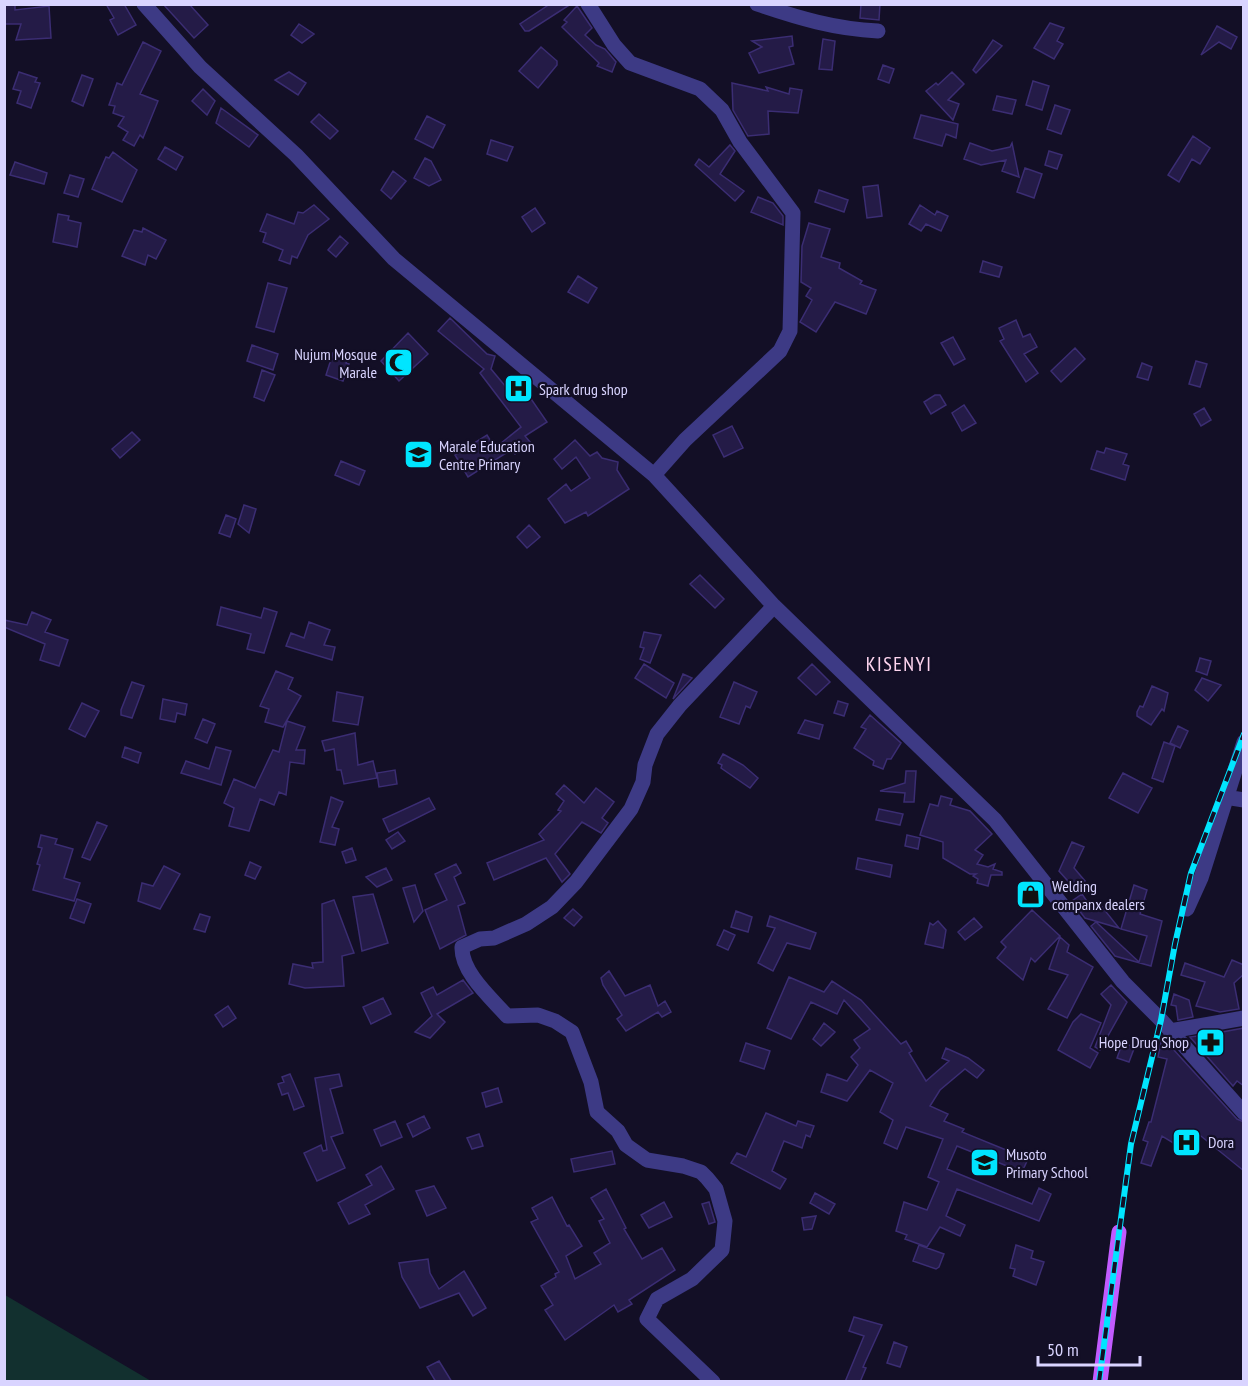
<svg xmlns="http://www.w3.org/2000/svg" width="1248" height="1386" viewBox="0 0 1248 1386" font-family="'PT Sans Narrow',sans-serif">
  <rect width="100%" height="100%" fill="#130f26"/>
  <path fill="#12302f" d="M5,1295L151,1381H5Z"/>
  <path fill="#241b47" stroke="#3b2d73" stroke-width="1.5" d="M4,4H15V10L49,6L51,38L16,40L21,24H4Z
    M106,4H124L136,25L118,35L110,20L114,18Z
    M163,4H189L208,25L194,38Z
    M550,4H571L529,31H525L520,24Z
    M861,4H880L879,20L860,18Z
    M577,6L592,28L585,35L596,45L605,49L616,62L612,72L597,66L599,63L562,27L567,22L564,20Z
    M1050,23L1064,28L1057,41L1063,44L1054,59L1034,48Z
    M299,24L314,34L302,43L291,35Z
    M1217,26L1237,37L1231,49L1219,42L1201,55Z
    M792,36L793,46L789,47L794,64L759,73L749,53L762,47L752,41Z
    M823,39L835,41L832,70L819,69Z
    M993,40L1002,46L976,73L973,70Z
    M143,42L161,51L140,94L158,101L143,138L140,135L134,146L123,140L128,132L118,126L124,117L113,113L115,106L109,105L117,83L122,85Z
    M541,47L557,61V65L538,88L519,71Z
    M883,65L894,69L889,83L878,79Z
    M19,72L37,78L35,82L40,83L31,108L17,103L21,91L13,89Z
    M289,72L306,83L298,95L275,80Z
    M952,72L964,84L948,100L959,104L953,120L926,91L936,83L938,85Z
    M82,75L93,79L83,106L72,101Z
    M1033,81L1049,86L1042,110L1026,105Z
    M732,83L768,91L766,87L789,94L790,88L802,90L798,113L768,111L769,134L748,136L733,110Z
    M203,89L215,101L207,115L192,101Z
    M997,96L1016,100L1012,114L993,110Z
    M1055,105L1070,110L1061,134L1047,129Z
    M221,108L258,135L249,147L216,123Z
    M319,114L338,131L330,139L311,122Z
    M921,115L958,124L956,138L946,134L942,146L914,138Z
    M427,116L445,125L433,148L415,139Z
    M1193,136L1210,148L1200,164L1192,159L1179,182L1168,175Z
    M491,140L513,147L507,161L487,154Z
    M970,143L992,151L1010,147L1012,143L1019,177L1002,171L1006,160L981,165L964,159Z
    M730,145L735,151L720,174L744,191L735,201L695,165L699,159L709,167Z
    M165,147L183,157L176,170L158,159Z
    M1049,151L1062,155L1057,169L1045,165Z
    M113,152L137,170L122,202L92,189L106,157L109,158Z
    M425,158L431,161L441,180L429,186L414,178Z
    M15,162L47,173L44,184L10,175Z
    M1025,168L1042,174L1034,198L1017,192Z
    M393,171L406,181L391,199L381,190Z
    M70,175L84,179L78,197L64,193Z
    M878,185L882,216L867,218L863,187Z
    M819,190L848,200L844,212L815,202Z
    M758,197L773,203L783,216V225L751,212Z
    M314,205L329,219L308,235L297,258L292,256L290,264L279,260L283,250L263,242L266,233L260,231L267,214L294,224L298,212L303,213Z
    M920,205L935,215L937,211L948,216L941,231L926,224L921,231L909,224Z
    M535,208L545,223L532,232L522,217Z
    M58,214L69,216L68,220L81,223L77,247L53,242Z
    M809,223L830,229L821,257L840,263L839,268L862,281L860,284L876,290L866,314L835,302L816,332L800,322L812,300L806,296L811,288L801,282L802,246Z
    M143,228L166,240L156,259L148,255L145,265L122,256L134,230L142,232Z
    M340,236L348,243L336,257L328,250Z
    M983,261L1002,267L999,277L980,272Z
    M578,276L597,288L588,303L568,292Z
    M268,283L287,288L274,332L256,327Z
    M450,318L487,354L495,356L491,369L506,387L518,380L547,422L525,436L530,442L515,454L511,450L468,477L455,455L487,435L495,448L521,427L480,373L484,369L438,331Z
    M1016,320L1023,337L1030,334L1037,347L1024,354L1038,373L1026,382L1000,341L1004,339L999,328Z
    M408,333L428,354L399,381L381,361Z
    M953,337L965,359L954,365L941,343Z
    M252,345L278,354L273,370L247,361Z
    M1075,348L1085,359L1061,382L1051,371Z
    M333,353L348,358L346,363L349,364L343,381L326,375Z
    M1196,361L1207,364L1200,387L1189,384Z
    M1142,363L1152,367L1148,380L1137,377Z
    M262,370L275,375L264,401L254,397Z
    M935,395H940L946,405L931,414L924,402Z
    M964,405L976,423L962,431L952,413Z
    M1204,408L1211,420L1201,426L1194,414Z
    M732,426L743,448L724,457L713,435Z
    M132,432L140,440L120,458L112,449Z
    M575,440L590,456L597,452L602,458L618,462L617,470L629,489L588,516L586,512L565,523L548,499L566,484L571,491L590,478L576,457L562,469L554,459Z
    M1106,448L1127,454L1123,464L1129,466L1125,480L1091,469L1097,451L1104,453Z
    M341,461L365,471L359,485L335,475Z
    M244,505L256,509L249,533L238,524Z
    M226,515L236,519L230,537L219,533Z
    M529,525L540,537L527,548L517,537Z
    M700,575L724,599L715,608L690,584Z
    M221,607L261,618L264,608L277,612L264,653L247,649L251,634L217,625Z
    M32,612L51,620L45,632L68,640L59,666L40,660L45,644L4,627V620L27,625Z
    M309,622L330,630L324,645L335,647L332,660L286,646L291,633L304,638Z
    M644,632L661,635L650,663L640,659L644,648L640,647Z
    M1200,658L1211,661L1207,675L1196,671Z
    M644,664L674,683L666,698L635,678Z
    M812,664L830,682L816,695L798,678Z
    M276,671L293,678L288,689L301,696L283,727L265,722L269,709L260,706Z
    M683,674L692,678L673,699Z
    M1202,678L1221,685L1208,701L1195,690Z
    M132,682L144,686L132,718L121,715V710Z
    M734,682L757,692L750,708L746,706L739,724L720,717Z
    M1152,686L1168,693L1164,711L1162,709L1151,725L1137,716V712L1140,706L1143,707Z
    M337,692L363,697L358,725L333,721Z
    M163,699L187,704L185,715L177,713L175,722L160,719Z
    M838,701L848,704L844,716L834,713Z
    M82,703L99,711L85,737L69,729Z
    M870,715L901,743L891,759H887L883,769L873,765L874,761L854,748L866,729L861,727Z
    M203,719L215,724L207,743L195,738Z
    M805,720L823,725L819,739L798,733Z
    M287,721L305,727L296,750H305L304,764L290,762L286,795L279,792L274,805L260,799L249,831L229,826L234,808L224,803L234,779L255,788L273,750L279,752Z
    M1178,726L1188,731L1180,748L1170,743Z
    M355,733L358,765L373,761L377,778L344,784L341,770H337L334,749L325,751L322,741Z
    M1164,742L1175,746L1163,782L1152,778Z
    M125,747L141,753L138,763L122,757Z
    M216,747L231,751L221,785L181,773L186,761L209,769Z
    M723,754L743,765L758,778L750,788L721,768L722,765L718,763Z
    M395,770L397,784L379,787L377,773Z
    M906,771H916L914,802H904L905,793L880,791L905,783Z
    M1123,773L1152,788L1138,813L1109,798Z
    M564,785L584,803L596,788L614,802L602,818L608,823L601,833L582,822L555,854L570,874L562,882L546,858L494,880L487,863L544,840L539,834L561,811L558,810L564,801L556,794Z
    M941,796L952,799L950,805L970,811L992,834L975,850L983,855L977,864L988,867L995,864L993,869L1002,872V875H991L988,886L977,883L978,879L973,876L976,874H970L943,858V842L920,835L930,804L938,806Z
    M331,797L343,802L332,827L339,829L335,845L320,842Z
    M429,798L435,809L389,832L383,819Z
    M879,809L903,814L900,825L876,820Z
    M97,822L107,826L90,860L82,857Z
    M398,832L405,841L392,849L386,840Z
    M41,835L57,839L55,844L73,849L64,878L80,883L74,901L33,890L40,865L37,864L42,848L38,847Z
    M907,835L920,838L918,849L905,846Z
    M1072,842L1084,847L1074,868L1085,881L1075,889L1059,871Z
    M352,848L356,860L346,863L342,852Z
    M858,858L892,865L890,877L856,869Z
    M250,862L261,867L255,879L245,875Z
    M456,864L461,873L454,877L465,903L458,906L466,935L440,949L425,910L447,900L435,874Z
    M164,866L180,874L160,909L138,901L142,883L153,886Z
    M386,868L392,880L377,887L366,877Z
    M415,885L423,911L414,922L403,888Z
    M1134,885L1147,890L1140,914L1162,921L1151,966L1115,956L1091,926L1096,922L1139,962L1147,936L1121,929Z
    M1029,887L1039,892L1034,902L1024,898Z
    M373,894L388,943L362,951L353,897Z
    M1082,894L1092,909L1099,903L1119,928L1085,918L1072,901Z
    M77,899L91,904L84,923L70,918Z
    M334,900L354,953L342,956L344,986L305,988L289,984L293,964L313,968L312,963L323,962L322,904Z
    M573,909L582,917L574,926L564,918Z
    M1032,910L1060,936L1035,962L1031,958L1023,980L997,958L1006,947L1001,942Z
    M736,911L752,917L748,932L731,927Z
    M200,914L210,917L205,932L194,929Z
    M770,916L816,933L810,949L787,943L773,971L758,963L775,928L767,926Z
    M974,918L982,927L965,940L958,932Z
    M938,921L946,930L943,948L925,944L930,923L933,925Z
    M724,930L735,935L728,950L717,945Z
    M1060,937L1069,945L1067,952L1093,967L1067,1018L1048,1009L1068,975L1049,969Z
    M1232,960L1244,965V974L1234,983L1239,1009L1220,1012L1196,1006L1205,982L1181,975L1185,963L1224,977Z
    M609,971L625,996L650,985L658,1006L665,1001L671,1012L662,1017L658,1012L626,1031L617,1019L622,1015L603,985L601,978Z
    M789,977L824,992L832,981L861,1000L901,1044L906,1041L912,1051L909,1053L926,1081L949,1061L942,1058L946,1048L968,1058L984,1070L977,1078L965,1069L940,1090L930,1106L948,1114L944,1121L964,1129L962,1132L1028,1159L1022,1172L957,1146L947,1169L1032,1204L1039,1188L1051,1194L1039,1221L957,1189L946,1216L965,1225L960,1236L940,1227L927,1247L905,1239L907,1235L896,1231L904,1202L927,1210L939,1182L928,1177L943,1139L906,1127L897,1149L884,1143L893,1120L880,1112L893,1083L870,1070L847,1101L821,1092L827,1074L847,1081L858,1065L851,1057L860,1048L854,1040L870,1029L844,1000L837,1014L811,1002L791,1039L767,1028Z
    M463,980L473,993L437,1014L445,1022L430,1038L415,1032L432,1016L421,993L433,987L437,995Z
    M1111,985L1127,1002L1100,1050L1095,1047L1111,1005L1101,994Z
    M1174,994L1189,1000L1193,1017L1178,1020L1176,1006L1171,1005Z
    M383,998L391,1014L371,1024L363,1007Z
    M228,1006L236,1018L223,1027L215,1015Z
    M1081,1014L1101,1023L1090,1048L1098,1053L1090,1068L1058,1050L1073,1022Z
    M824,1023L835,1032L821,1046L813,1039Z
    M1244,1028V1086L1237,1081L1233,1086L1190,1037L1197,1036L1198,1043L1206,1035Z
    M1162,1037L1237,1119L1244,1122V1171L1196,1132L1185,1150L1162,1136L1151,1166L1141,1163L1148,1142L1143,1140L1149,1122H1151L1167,1059L1158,1057Z
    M746,1043L770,1051L764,1069L740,1061Z
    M1122,1044L1135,1046L1129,1062L1117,1058Z
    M290,1074L304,1106L294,1110L288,1093L282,1095L278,1084L284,1082L282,1077Z
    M339,1074L342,1086L330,1089L343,1133L331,1137L345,1168L317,1181L304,1153L321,1145L323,1151L327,1150L315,1078Z
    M498,1088L502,1102L486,1107L482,1093Z
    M766,1113L796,1126L798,1121L814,1126L810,1137L806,1135L802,1148L784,1141L772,1171L786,1179L780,1189L731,1163L737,1153L746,1157Z
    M424,1116L430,1128L413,1137L407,1124Z
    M395,1121L402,1137L381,1146L374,1130Z
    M479,1134L483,1146L472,1149L467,1138Z
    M612,1151L615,1164L574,1172L571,1159Z
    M381,1166L394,1189L365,1205L370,1214L349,1224L338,1203L372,1185L366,1175Z
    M434,1186L446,1208L427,1216L416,1191Z
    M606,1189L626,1228L624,1229L642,1259L662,1248L675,1270L629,1300L632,1304L618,1312L614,1305L565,1340L545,1310L553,1305L541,1286L556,1277L555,1274L559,1272L531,1222L538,1219L532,1208L552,1197L567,1226L569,1225L582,1246L566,1256L575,1279L601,1264L594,1253L610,1243L599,1221L604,1219L591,1198Z
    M815,1193L835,1204L829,1214L810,1203Z
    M664,1202L672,1217L649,1228L641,1215Z
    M709,1202L715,1222L709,1224L702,1204Z
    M816,1216L812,1229L804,1230L802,1218Z
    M919,1245L944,1254L939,1267L936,1269L913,1261Z
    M1016,1245L1033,1251L1031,1258L1044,1262L1036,1285L1013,1276L1015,1269L1010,1268Z
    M428,1259L430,1273L439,1289L464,1271L486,1308L473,1316L459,1293L420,1308L402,1277L399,1263Z
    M854,1317L882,1325L863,1367L866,1368L860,1382H845L864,1336L849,1331Z
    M894,1342L907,1347L900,1367L887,1363Z
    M439,1361L452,1382H436L427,1367Z"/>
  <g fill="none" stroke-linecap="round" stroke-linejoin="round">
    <path stroke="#3d3a85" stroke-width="15" d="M144,4L200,67L296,155L394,259L654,475L774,606L995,820L1123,982L1161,1020L1244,1113
      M588,4L614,45L630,63L700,89L722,110L740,142L793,213L790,331L780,351L685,440L654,475
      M757,4C798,18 835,29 878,31
      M1225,797L1244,800
      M1187,909L1201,878L1244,742
      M1170,1031L1244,1018
      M713,1382L647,1319L657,1299L692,1279L722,1250L725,1221L716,1189L707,1178L701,1172L683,1166L647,1160L626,1145L618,1131L597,1112L591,1082L572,1032L555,1021L538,1015L507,1016C491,998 461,972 462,947L480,939L494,938L526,924L552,907L576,882L631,809L643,782L645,765L657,734L680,705L774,606"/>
    <path stroke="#c25bff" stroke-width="15" d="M1100,1382L1119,1232"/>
    <defs>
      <path id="rail" d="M1099,1382L1131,1144L1161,1020L1175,944L1191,873L1244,734"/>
    </defs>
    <use href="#rail" stroke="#00e5ff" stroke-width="6"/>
    <use href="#rail" stroke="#130f26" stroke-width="4" stroke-dasharray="11" stroke-linecap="butt"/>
  </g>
  <defs>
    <symbol id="mosque-square" viewBox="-11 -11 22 22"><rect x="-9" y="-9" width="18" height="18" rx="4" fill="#00e5ff" stroke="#130f26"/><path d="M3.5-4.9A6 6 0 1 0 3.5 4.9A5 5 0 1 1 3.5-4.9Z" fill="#111"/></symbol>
    <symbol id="hospital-square" viewBox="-11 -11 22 22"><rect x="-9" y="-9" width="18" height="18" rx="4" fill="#00e5ff" stroke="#130f26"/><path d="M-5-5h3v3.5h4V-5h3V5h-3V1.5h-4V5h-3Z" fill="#111"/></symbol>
    <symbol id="school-square" viewBox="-11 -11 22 22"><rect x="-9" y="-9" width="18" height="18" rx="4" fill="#00e5ff" stroke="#130f26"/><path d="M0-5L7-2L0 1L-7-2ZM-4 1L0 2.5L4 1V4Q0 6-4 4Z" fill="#111"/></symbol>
    <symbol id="shop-square" viewBox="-11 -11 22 22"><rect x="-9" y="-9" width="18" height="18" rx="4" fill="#00e5ff" stroke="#130f26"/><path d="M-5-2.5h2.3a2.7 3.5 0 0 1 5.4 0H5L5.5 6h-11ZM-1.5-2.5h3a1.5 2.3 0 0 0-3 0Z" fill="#111"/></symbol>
    <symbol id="pharmacy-square" viewBox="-11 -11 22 22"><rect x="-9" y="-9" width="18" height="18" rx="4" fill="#00e5ff" stroke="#130f26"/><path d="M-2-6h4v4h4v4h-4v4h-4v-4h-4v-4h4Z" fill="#111"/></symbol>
  </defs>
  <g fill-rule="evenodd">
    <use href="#mosque-square" x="382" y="346" width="33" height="33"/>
    <use href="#hospital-square" x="502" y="372" width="33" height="33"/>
    <use href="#school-square" x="402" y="438" width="33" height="33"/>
    <use href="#shop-square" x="1014" y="878" width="33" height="33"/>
    <use href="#pharmacy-square" x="1194" y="1026" width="33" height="33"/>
    <use href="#hospital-square" x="1170" y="1126" width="33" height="33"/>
    <use href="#school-square" x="968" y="1146" width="33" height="33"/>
  </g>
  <g text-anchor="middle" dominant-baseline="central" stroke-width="4.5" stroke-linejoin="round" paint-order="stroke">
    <g font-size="16" fill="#d9d4ff" stroke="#130f26" text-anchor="start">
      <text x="377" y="354" text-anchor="end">Nujum Mosque<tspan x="377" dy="18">Marale</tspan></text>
      <text x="539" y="389">Spark drug shop</text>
      <text x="439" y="446">Marale Education<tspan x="439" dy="18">Centre Primary</tspan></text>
      <text x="1052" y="886">Welding<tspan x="1052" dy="18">companx dealers</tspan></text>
      <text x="1189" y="1042" text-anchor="end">Hope Drug Shop</text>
      <text x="1208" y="1142">Dora</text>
      <text x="1006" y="1154">Musoto<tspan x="1006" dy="18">Primary School</tspan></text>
    </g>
    <g font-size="20" letter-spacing="1.5" fill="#ffd6f0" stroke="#130f26">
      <text x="899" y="664">KISENYI</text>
    </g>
  </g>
  <rect width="1248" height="1386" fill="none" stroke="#d9d4ff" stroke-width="12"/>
  <path d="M1038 1356v9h102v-9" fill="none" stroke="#d9d4ff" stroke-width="3"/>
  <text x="1047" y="1356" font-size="18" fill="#d9d4ff" stroke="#130f26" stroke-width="4.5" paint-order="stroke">50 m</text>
</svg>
